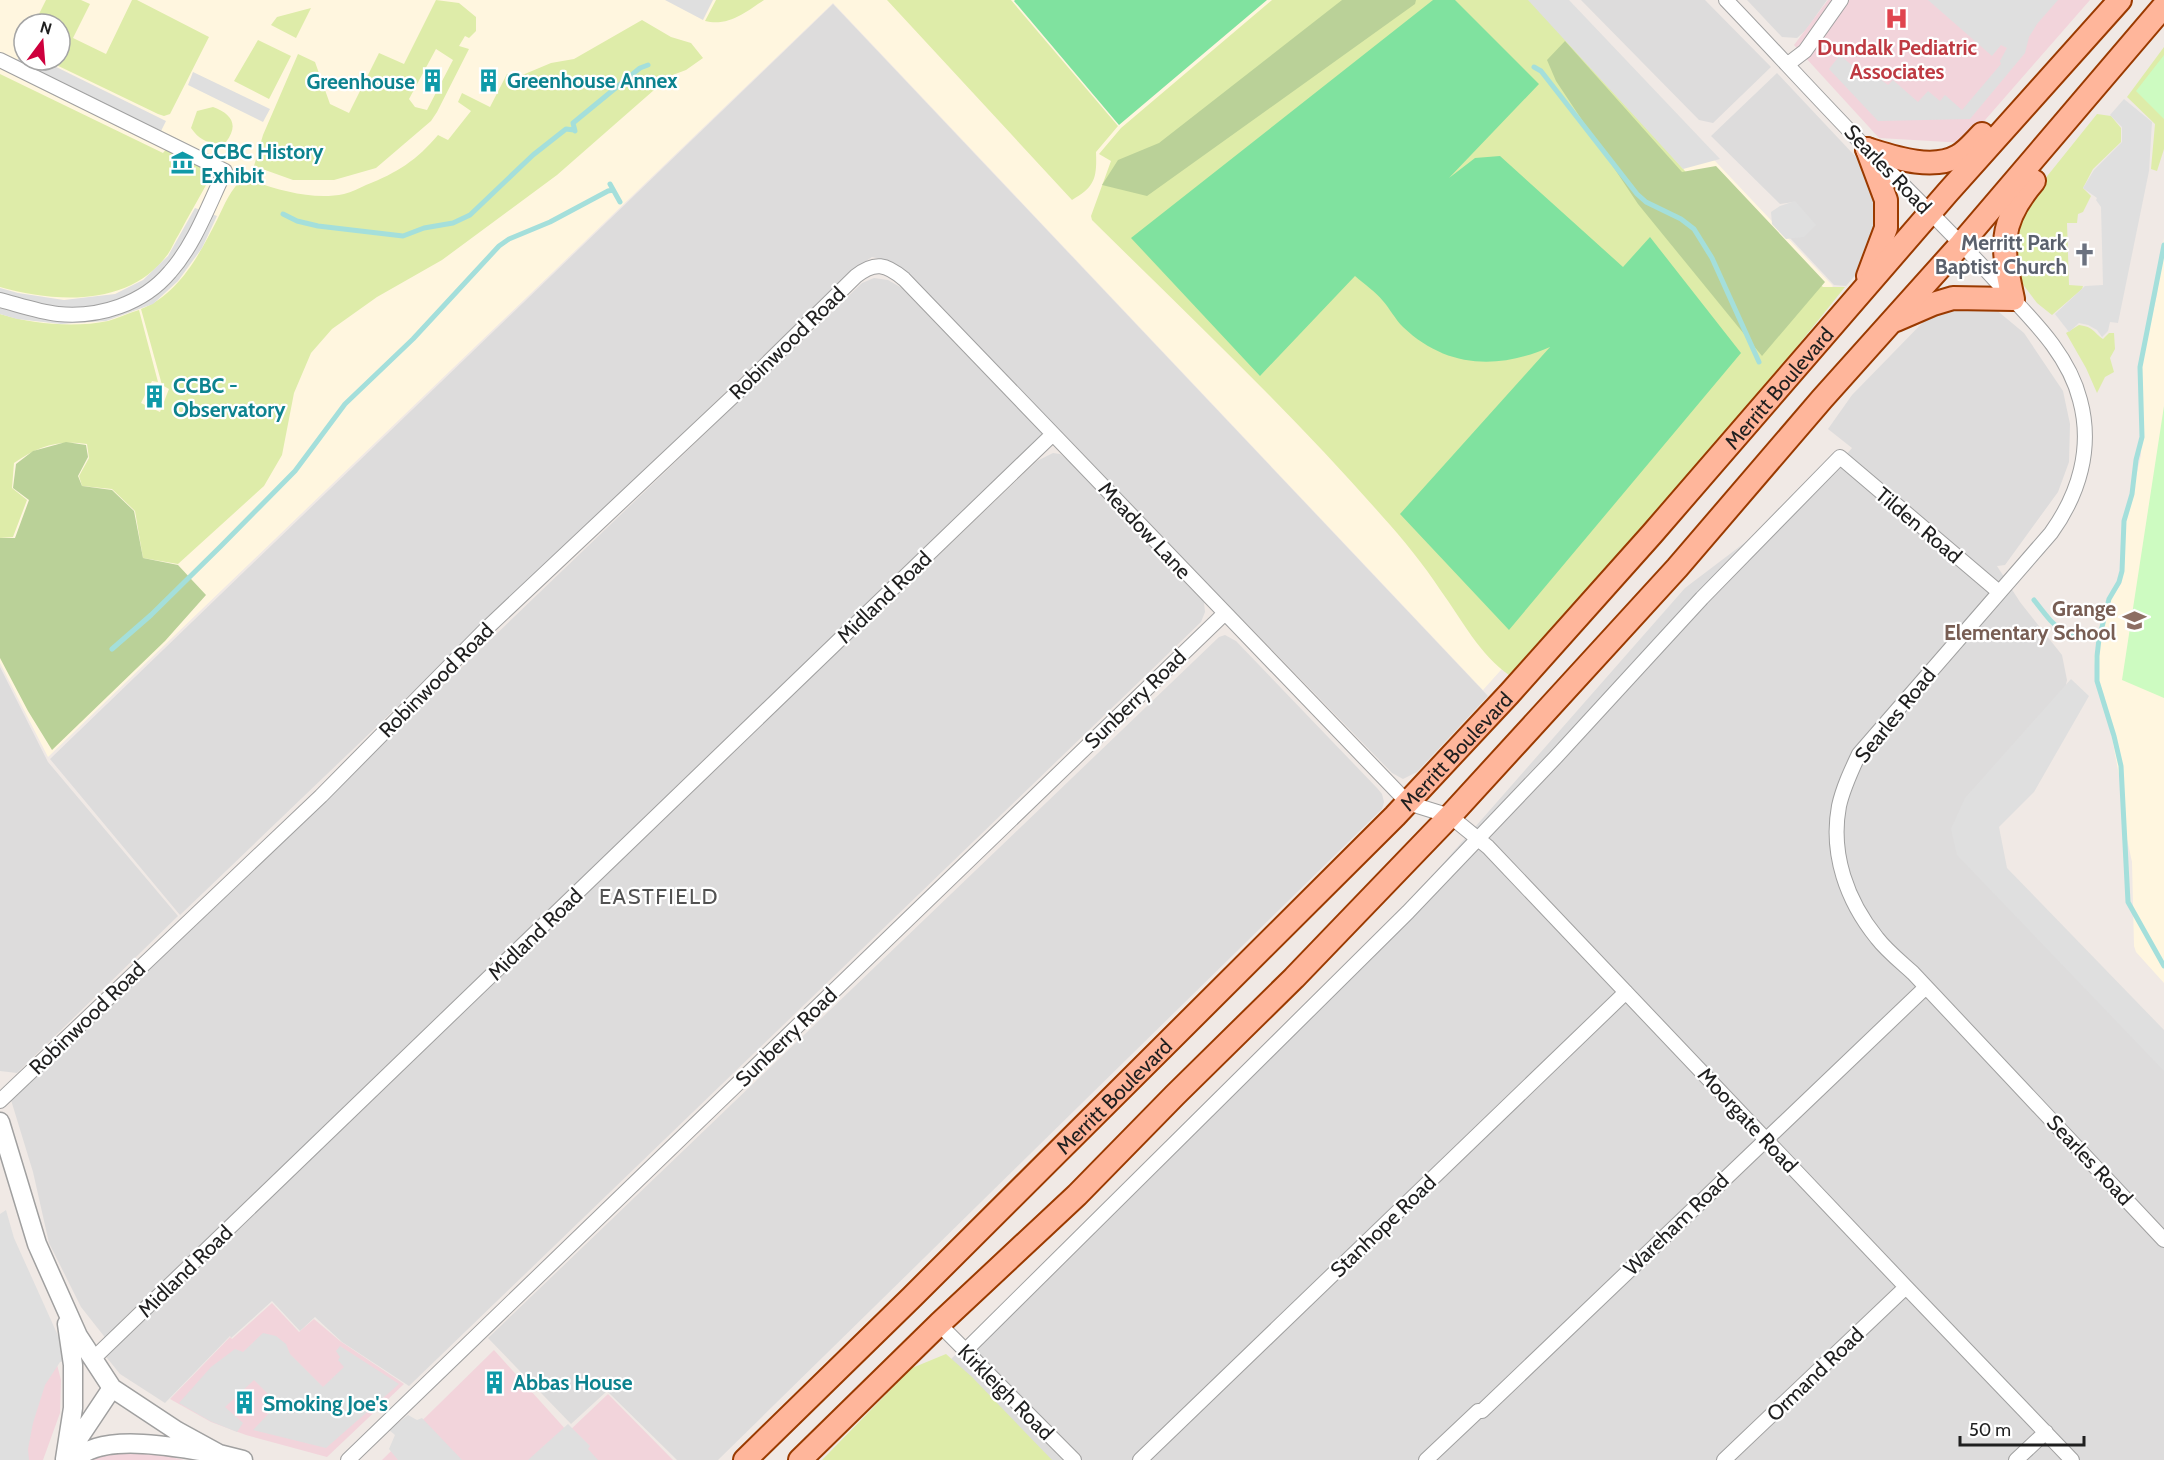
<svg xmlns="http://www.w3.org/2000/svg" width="2164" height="1460" viewBox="0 0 2164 1460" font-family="Cabin,sans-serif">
  <rect width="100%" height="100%" fill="#f0e9e5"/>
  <path fill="#dddcdc" d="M1581,0H1705L1771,67L1713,123L1699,120Z
    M1747,0H1827L1806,30L1797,38L1782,37Z
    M833,4L1488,696L1417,772L1403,779L1392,773L901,269L890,261L872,257L854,269L180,915L50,759Z
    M1777,73L1871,173L1880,192L1872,256L1846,286L1834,285L1789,237L1794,202L1780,204L1711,136Z
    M874,278L888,280L902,288L1042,433L1040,438L1034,447L121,1321L107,1340L81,1307L49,1243L33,1172L11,1100L862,283Z
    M1959,307L1994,308L2024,333L2063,391L2070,424L2069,462L2058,492L2005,565L1997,566L2020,602L2062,655L2067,680L2064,694L1962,821L2164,1045V1460H1035L950,1360L1132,1183L1329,985L1439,868L1685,588L1817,488L1852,448L1828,429L1852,395L1930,315Z
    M1053,453L1060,454L1068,460L1204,602L1205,612L1201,622L409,1386L342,1342L315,1317L300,1331L272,1301L231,1338L230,1336L165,1403L120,1374L103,1353L1037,461Z
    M1225,635L1236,641L1377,788L1382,794L1384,802L1382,809L718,1460H677L607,1391L571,1424L488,1338L1219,637Z
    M0,667L48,762L178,916L17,1073L0,1071Z"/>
  <path fill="#f2d4db" d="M1828,0H2090L1965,143L1879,138L1794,45Z
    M0,1237L53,1349L61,1380L60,1413L43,1460H0Z
    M272,1303L299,1332L314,1319L340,1341L404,1384L327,1457L246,1435L211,1422L170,1399L230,1337L232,1339Z
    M494,1350L568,1432L608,1394L673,1460H382Z
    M118,1448L143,1450L184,1460H84Z"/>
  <path fill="#fff6df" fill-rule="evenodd" d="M0,0H1563L1833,286L1755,374L1712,434L1483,690L833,3L48,757L0,663ZM24,24H60V60H24Z
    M2164,238V983L2136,952L2134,946L2132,862L2127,839L2121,786L2104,695L2096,673L2094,658L2097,642L2112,597L2121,584L2122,576L2124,529L2141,455L2139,416L2140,363L2157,295Z"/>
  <path fill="#deeca9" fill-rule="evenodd" d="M46,0H81L90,4L73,38L106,54L132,0H137L209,37L170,114L164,116L158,114L46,60H60V24H34Z
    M436,0L459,3L476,17V31L469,38L465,36L459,46L469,49L437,112L431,121L376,168L334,180H293L254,166L263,135L298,54L315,62L330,104L349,113L379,53L404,64ZM436,49L453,60L427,110L415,107L409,99Z
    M716,0H764C746,12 728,27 705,21Z
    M887,0H1011L1118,126L1096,152C1097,178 1095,187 1072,200Z
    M1272,0H1536L1698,186L1823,287H1845L1746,410L1509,675C1480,655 1462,620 1441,591C1424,565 1403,539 1382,516C1291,412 1190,317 1092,220L1091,216L1111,161L1099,154L1121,128Z
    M311,8L296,38L271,25L277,17Z
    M642,20L671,37L691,43L703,58L686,70L670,76L557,175L442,260L377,297L332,329L311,353L294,393L282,455L264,486L178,564L143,558L135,511L112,489L82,486L79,476L89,458L87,444C57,440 39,446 14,463L12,488L27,500L13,537L0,538V314C32,324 75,328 108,321C118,318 129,313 139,310L158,382L152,381L141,403L160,412L169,389L162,385L141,309C179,294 199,255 217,220C225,204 230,189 244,178C274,189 312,201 344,194C352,192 359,188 366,185C397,173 417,160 438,135L448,140L471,111L458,102L462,93L490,107L507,74L520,76L551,63L574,59Z
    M258,40L291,56L269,99L234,81Z
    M2164,47V149L2157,171L2151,169L2155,124L2127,97Z
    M0,74L163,153L167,148L205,168L210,178C200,196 189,215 179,234C175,240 172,248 168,254C130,307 56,303 0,287Z
    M213,107C232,114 239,125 226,142C210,145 200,141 191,128L197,111Z
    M2097,114L2111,116L2121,128V142L2093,169L2083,188L2091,196L2083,212L2078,214L2077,223H2067L2069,285L2083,286L2082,289L2052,315L2037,303L2015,274L2010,252L2024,205Z
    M2079,325C2094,327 2093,332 2103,339L2109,333H2114L2115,349L2110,358L2114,372L2105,377L2097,393L2086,368L2066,333Z
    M946,1354L972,1377L1052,1460H822L912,1368Z"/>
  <path fill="#bad198" d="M1342,0H1416L1415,4L1147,196L1102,185L1118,160L1159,143Z
    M1565,41L1682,172L1716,166L1825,282L1762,356L1638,204L1556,81L1547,60Z
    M66,442L86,445L88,457L78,476L82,486L112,490L134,511L143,558L178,565L206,595L165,641L52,750L28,711L0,658V538H15L29,500L13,488L16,464L33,451Z"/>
  <path fill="#cdfbc1" d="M2164,55V119L2136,91Z
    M2164,406V698L2122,680Z"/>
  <path fill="#80e29f" d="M1015,0H1267L1119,125L1014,1Z
    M1433,0H1455L1539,84L1449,178L1475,158L1500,156L1623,267L1650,237L1741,353L1509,630L1400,514L1550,347C1498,370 1446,368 1403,327C1395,319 1390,309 1383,301C1376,292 1364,284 1355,276L1260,376L1131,238Z"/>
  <path fill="#dfdfdf" d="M665,0H713L703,20Z
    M1528,0H1569L1720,159L1683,169Z
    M1928,0H2058L2037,24L2029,37L2025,53L1970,119L1878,121L1829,69L1840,55L1863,75L1867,69L1888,85L1893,80L1918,102L1928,91L1940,101L1945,95L1962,110L2001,64L2000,61L2007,48L2001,45L1992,56Z
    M22,50L24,51V60H42L166,121L160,133L16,63Z
    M193,72L270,109L263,122L188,85Z
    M2124,99L2152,122L2149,171L2118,323L2110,322L2108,331L2102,337L2097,330L2088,325L2079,323L2069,332L2055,314L2085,286L2103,285L2101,207L2096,200L2097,198L2083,188L2094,170L2122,142V127L2110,115Z
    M1795,201L1816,225L1804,237L1786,239L1772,224L1771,212L1780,206Z
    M195,208L217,216L202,248L178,281L153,304L106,321L61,324L17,319L0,314V288L18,293L64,300L115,294L143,280L168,256Z
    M2071,679L2089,696L2034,792L1999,827L2007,868L2164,1030V1071L1957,855L1951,829L1965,798Z
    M6,1210L14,1238L69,1360L60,1362L45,1385L33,1423L28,1449L29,1460H0V1214Z
    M263,1333L276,1336L286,1344L290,1354L323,1387L344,1367L338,1360L340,1357L336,1351L340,1346L399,1384L326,1448L253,1430L278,1404L254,1380L225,1407L243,1423L237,1432L210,1421L179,1403L211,1367L235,1349L243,1352Z
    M408,1415L417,1420L422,1418L462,1460H398L389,1449L395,1435L389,1430Z
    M568,1424L590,1446L588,1449L598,1460H528Z"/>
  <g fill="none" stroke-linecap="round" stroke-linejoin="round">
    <path stroke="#a4dfdb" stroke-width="5" d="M1534,67L1541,71L1637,194L1646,202L1681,219L1694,229L1712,258L1759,362
      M575,131L573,123L640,68L648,65
      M610,184L620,202
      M283,214L297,221L318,226L403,236L424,228L453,223L470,215L533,155L566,129L574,130
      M2164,245L2140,367L2142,437L2136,460L2132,494L2124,521L2122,571L2119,582L2109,599L2099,639L2097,656V681L2114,736L2121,766L2128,902L2164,966
      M2034,600C2059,632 2058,633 2099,639
      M112,649L151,615L221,546L295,471L345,404L413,339L499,246L509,239L550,222L608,191L613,190"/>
    <defs>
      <path id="minor" d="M1726,0C1774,50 1821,102 1870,152C1913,195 1956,237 1997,282C2029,317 2068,352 2080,400C2093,448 2079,494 2051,533L1859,754C1851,771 1843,788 1839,806C1830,854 1847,901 1877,938C1887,951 1901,962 1913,973L2164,1240
        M0,60L225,171C209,204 195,244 170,272C143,304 99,318 58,314C39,312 19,305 0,300
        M1788,64L1805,51L1841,0
        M0,1101L321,796L487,628L745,385L856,276C875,261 886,264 904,279L1408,803L1450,816L1488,847L1906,1287L2072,1460
        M939,1324L1074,1460
        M966,1350L1408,912L1555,758L1702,598L1840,457L1999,592
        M93,1359L1053,434
        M348,1460L1224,614
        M1140,1460L1626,992
        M1426,1460L1478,1411H1482L1926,987
        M1724,1460L1906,1287
        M2016,1460L2046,1432"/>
      <path id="tertiary" d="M0,1122L37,1244L78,1336L112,1388L177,1431L219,1454L243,1460
        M70,1451L112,1388
        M65,1459L73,1408V1365L67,1324
        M75,1460C101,1432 173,1447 207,1452"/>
      <g id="primary">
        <path d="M1867,149C1893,157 1932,171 1958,156C1967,151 1974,142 1982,134"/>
        <path d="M1867,149L1886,200V228L1868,276"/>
        <path d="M1896,320L1933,304L1953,298L2013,299C2002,248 1997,224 2034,181"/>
        <path id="s1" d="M745,1460L912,1297L1395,816L1509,694L1652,534L1948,192L2120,0"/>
        <path d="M800,1460L939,1324L1077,1195L1175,1095L1294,978L1450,816L1677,568L1822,399L1961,244L2164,6"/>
      </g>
    </defs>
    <use href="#minor" stroke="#a0a0a0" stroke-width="16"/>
    <use href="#tertiary" stroke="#a0a0a0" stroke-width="21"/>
    <use href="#primary" stroke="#9a3a00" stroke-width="26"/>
    <use href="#minor" stroke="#fff" stroke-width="14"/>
    <use href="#tertiary" stroke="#fff" stroke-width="18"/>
    <use href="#primary" stroke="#ffb69b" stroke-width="22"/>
  </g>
  <defs>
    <symbol id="hospital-bare" viewBox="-9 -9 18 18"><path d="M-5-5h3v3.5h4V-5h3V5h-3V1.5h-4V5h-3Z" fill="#e0444e" stroke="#fff" stroke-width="2.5" paint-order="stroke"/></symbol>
    <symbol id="building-bare" viewBox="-9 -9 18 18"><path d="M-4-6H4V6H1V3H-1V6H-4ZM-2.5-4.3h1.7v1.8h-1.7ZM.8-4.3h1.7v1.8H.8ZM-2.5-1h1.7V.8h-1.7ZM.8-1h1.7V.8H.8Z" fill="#0f9aa8" stroke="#fff" stroke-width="2.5" paint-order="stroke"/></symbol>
    <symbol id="museum-bare" viewBox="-9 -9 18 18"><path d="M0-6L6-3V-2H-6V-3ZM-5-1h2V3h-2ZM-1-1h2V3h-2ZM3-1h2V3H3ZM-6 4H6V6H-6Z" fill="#0f9aa8" stroke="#fff" stroke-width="2.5" paint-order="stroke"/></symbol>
    <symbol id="church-bare" viewBox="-9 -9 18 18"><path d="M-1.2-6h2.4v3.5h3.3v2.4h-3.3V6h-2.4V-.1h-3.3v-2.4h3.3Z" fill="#6b7280" stroke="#fff" stroke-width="2.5" paint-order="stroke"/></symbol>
    <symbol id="school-bare" viewBox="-9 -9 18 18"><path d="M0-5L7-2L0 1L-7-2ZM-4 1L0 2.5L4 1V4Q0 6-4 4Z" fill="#8d6e63" stroke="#fff" stroke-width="2.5" paint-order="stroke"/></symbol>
  </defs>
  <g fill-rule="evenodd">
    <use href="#hospital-bare" x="1880" y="2" width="33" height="33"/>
    <use href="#building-bare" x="472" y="64" width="33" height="33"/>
    <use href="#building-bare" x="416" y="64" width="33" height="33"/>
    <use href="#museum-bare" x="166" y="146" width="33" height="33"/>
    <use href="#church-bare" x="2068" y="238" width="33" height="33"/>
    <use href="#building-bare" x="138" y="380" width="33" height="33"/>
    <use href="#school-bare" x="2118" y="604" width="33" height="33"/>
    <use href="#building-bare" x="478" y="1366" width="33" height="33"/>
    <use href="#building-bare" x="228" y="1386" width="33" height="33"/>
  </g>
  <g text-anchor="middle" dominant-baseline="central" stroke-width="4.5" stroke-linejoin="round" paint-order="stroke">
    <g font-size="21" font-weight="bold" fill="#be3a42" stroke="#fff">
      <text x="1897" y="47">Dundalk Pediatric<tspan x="1897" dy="24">Associates</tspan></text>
    </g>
    <g font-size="21" font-weight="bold" fill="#0d838f" stroke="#fff" text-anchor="start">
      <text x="507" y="80">Greenhouse Annex</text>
      <text x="415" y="81" text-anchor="end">Greenhouse</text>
      <text x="201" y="151">CCBC History<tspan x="201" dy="24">Exhibit</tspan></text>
      <text x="173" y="385">CCBC -<tspan x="173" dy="24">Observatory</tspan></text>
      <text x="513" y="1382">Abbas House</text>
      <text x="263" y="1403">Smoking Joe's</text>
    </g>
    <g font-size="21" fill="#1f1f1f" stroke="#fff">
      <text transform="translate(1888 169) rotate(46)">Searles Road</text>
      <text transform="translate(787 343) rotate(-44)">Robinwood Road</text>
      <text stroke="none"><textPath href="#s1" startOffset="1490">Merritt Boulevard</textPath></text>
      <text transform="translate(1919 525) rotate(40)">Tilden Road</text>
      <text transform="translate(1145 530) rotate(47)">Meadow Lane</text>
      <text transform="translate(884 597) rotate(-44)">Midland Road</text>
      <text transform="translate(436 680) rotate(-45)">Robinwood Road</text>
      <text transform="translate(1135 699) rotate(-44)">Sunberry Road</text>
      <text transform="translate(1895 715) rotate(-51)">Searles Road</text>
      <text stroke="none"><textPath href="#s1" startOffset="1004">Merritt Boulevard</textPath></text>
      <text transform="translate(535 934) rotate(-44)">Midland Road</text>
      <text transform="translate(87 1018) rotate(-44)">Robinwood Road</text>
      <text transform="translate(786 1037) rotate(-44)">Sunberry Road</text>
      <text stroke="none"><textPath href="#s1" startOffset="518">Merritt Boulevard</textPath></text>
      <text transform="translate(1748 1120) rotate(47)">Moorgate Road</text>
      <text transform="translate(2090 1160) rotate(47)">Searles Road</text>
      <text transform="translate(1676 1224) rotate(-44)">Wareham Road</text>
      <text transform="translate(1383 1226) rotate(-44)">Stanhope Road</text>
      <text transform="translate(185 1271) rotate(-44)">Midland Road</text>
      <text transform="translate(1815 1374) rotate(-44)">Ormand Road</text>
      <text transform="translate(1006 1392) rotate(45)">Kirkleigh Road</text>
    </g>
    <g font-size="21" font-weight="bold" fill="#5b616d" stroke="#fff" text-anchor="end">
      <text x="2067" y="242">Merritt Park<tspan x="2067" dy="24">Baptist Church</tspan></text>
    </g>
    <g font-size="21" font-weight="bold" fill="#785e54" stroke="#fff" text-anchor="end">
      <text x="2116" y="608">Grange<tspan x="2116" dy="24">Elementary School</tspan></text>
    </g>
    <g font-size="22" letter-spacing="1.5" fill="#525252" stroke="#fff">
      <text x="659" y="896">EASTFIELD</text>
    </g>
  </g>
  <g transform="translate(42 42) rotate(16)"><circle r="28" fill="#ffffff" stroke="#a5a5a5" stroke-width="1.5"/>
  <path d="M0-4.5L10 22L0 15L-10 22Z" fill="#ce003d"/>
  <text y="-9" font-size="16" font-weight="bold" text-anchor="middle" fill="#1f1f1f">N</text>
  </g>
  <path d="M1960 1436v9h124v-9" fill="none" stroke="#1f1f1f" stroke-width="3"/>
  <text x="1969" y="1436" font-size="18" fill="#1f1f1f" stroke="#ffffff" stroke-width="4.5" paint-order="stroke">50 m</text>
</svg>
